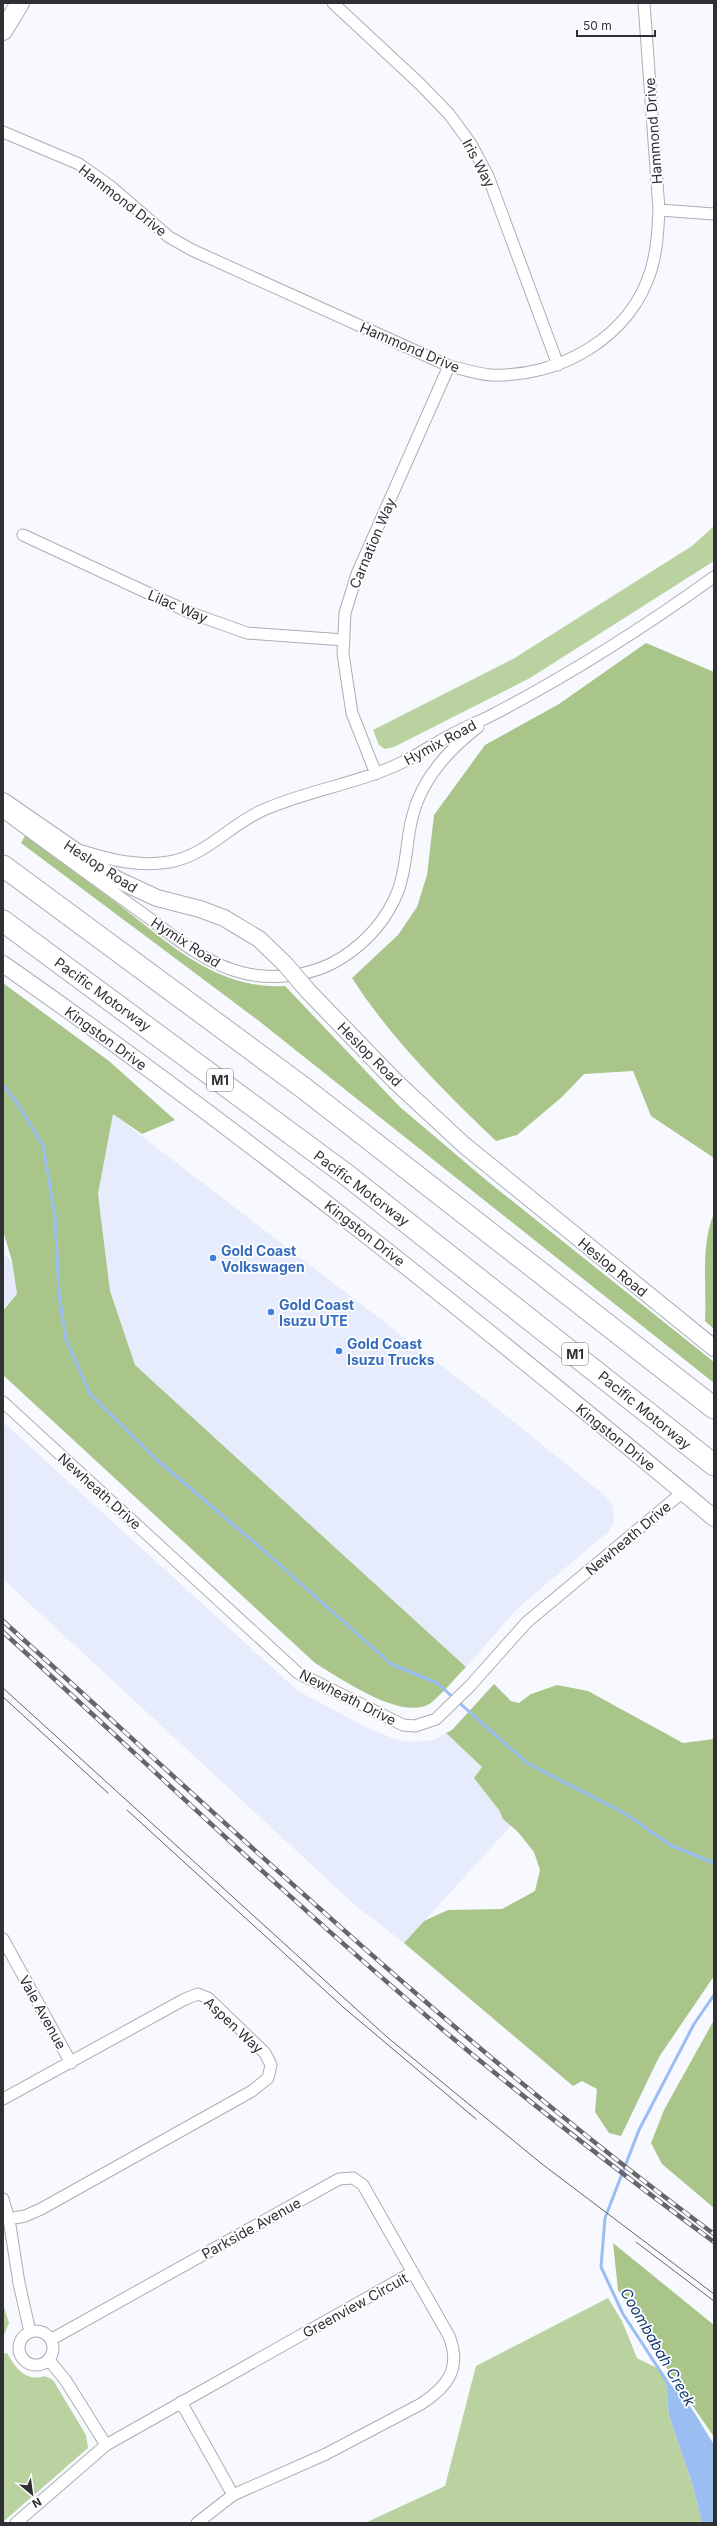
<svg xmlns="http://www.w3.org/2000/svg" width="717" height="2526" viewBox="0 0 717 2526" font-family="Inter,sans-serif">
  <rect width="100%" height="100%" fill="#f7f9fe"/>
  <path fill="#e6ecfb" d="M113,1114L508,1417L603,1494L613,1505L614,1522L609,1531L518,1608L466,1667L135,1365L110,1291L98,1194Z
    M3,1253L12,1261L17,1294L3,1311Z
    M3,1422L298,1691L368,1728L395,1739L410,1742L434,1740L446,1733L482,1767L474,1778L499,1810L503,1819L511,1826L404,1943L356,1906L3,1579Z"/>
  <path fill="#b9d2a0" d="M714,526V560L711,563L530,678L394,747L385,749L379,745L373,730L513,659L692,546Z
    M608,2298L622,2321L637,2358L661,2370L666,2379L669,2416L692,2483L702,2523H365L445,2486L476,2366Z
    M3,2304L9,2323L3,2337Z
    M7,2353C16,2369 26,2382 45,2376L53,2380L86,2435L88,2448L3,2522V2354Z"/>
  <path fill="#a9c58a" d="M646,643L714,672V1158L651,1116L633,1071L584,1074L562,1097L517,1135L496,1141C443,1090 392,1040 352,978L398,935L417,907L427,875L434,815L485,745L559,704Z
    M25,836C56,858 87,881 118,904C169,943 216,990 285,986L400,1107L486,1180L714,1362V1383L259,1021L21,843Z
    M3,983L109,1061L175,1120L142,1134L113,1114L98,1194L110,1291L135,1365L466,1667C455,1678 444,1692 432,1702C405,1724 340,1678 315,1663L3,1375V1311L17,1294L12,1261L3,1231Z
    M714,1213V1329L705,1321C707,1286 700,1247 714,1213Z
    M494,1684L511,1701L519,1703L531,1694L557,1685L588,1691L683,1743L714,1739V1976L659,2057L621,2136L609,2133L595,2112L597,2089L582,2081L573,2086L404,1943L424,1921L448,1910L502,1909L535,1891L540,1870L534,1852L518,1832L503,1819L499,1810L474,1778L482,1767L446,1733L452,1730Z
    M714,2020V2208L662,2164L651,2143L664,2110Z
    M613,2243L714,2325V2437L649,2342L618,2290Z"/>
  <path fill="#9abdf2" d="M666,2379L692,2409L713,2443L714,2523H702L692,2483L669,2416Z"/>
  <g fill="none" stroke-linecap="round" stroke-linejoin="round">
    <path stroke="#9abdf2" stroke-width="3" d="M3,1085L17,1103L43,1145L55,1216L59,1294L66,1340L90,1394L157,1460L262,1549L391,1664L437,1683L527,1763L626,1814L670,1845L714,1863
      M668,2383L623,2314L601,2267L605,2218L639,2130L694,2024L714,1995"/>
    <defs>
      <path id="street" d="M333,3L420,84L449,114L471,144L488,176L558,365
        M3,132L79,164L110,186L169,237L192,250L449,366C463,369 477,374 491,375C559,378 631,337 651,270C657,250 658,230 659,210L644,3
        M659,210L714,214
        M23,535L191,613L247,633L344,640
        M376,774L352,713L343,654L345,613L357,574L449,366
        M3,812C49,846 96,880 142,913C171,934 199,959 233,970C268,982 313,977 343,957C369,940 387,919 398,891C407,867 406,842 412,818C421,780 448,750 478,727
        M82,851C111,860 138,867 169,862C205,856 229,826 261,811C307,790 358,784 403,762C418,755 433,744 449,736C463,728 479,722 494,714C567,676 646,626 714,577
        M3,1402L298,1673L403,1725L415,1726L436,1719L470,1686L527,1622L683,1492
        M3,1939L71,2063
        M3,2099L185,1999L198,1994L208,1998L265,2053L271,2065L268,2078L252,2091L41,2209L25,2216L9,2219
        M3,2199L9,2219L19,2283L30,2332
        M19 2348a17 17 0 1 1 34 0a17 17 0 1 1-34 0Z
        M52,2339L339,2179L353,2178L363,2185L449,2336C462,2369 447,2387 421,2404L326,2454L233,2495L197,2523
        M49,2360L66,2381L106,2445
        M181,2402L233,2495
        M16,2523L106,2445L413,2272"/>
      <path id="secondary" d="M3,801L116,879L157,898L200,909L224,918L259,939L285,964
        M3,964C249,1136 483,1325 714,1518
        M308,991L396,1082L464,1145L714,1348"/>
      <path id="primary" d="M3,31L20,3"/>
      <path id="highway" d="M3,866L305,1089L714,1408
        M3,921L348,1176L714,1465"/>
    </defs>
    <use href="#street" stroke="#abaeb6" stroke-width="13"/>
    <use href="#secondary" stroke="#abaeb6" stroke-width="18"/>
    <use href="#primary" stroke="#abaeb6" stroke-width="20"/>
    <use href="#highway" stroke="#abaeb6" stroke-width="23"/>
    <use href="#street" stroke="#fff" stroke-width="11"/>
    <use href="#secondary" stroke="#fff" stroke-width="16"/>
    <use href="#primary" stroke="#fff" stroke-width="18"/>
    <use href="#highway" stroke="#fff" stroke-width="21"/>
    <path stroke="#646669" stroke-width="1" d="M3,1688L387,2037L542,2164L714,2294
      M3,1697L108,1793
      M127,1810L343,2007L476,2119
      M636,2242L714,2301"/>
    <defs>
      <path id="rail" d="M3,1621C235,1831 462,2048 714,2234
        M3,1632C149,1765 292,1903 443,2030C531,2104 622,2174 714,2242"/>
    </defs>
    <use href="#rail" stroke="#646669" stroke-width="4.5"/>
    <use href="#rail" stroke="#fff" stroke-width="3" stroke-dasharray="9" stroke-linecap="butt"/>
    <defs>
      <path id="secondary-bridge" d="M285,964L308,991"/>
    </defs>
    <use href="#secondary-bridge" stroke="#abaeb6" stroke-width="18" stroke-linecap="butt"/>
    <use href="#secondary-bridge" stroke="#fff" stroke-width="16"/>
  </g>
  <g fill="#3f7fe0" stroke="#fff" stroke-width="1.5">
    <circle cx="213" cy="1258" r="4"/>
    <circle cx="271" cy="1312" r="4"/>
    <circle cx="339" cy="1351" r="4"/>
  </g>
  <g text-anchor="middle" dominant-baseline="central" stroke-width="3.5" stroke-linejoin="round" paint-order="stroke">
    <g fill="#fff" stroke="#6d6e70" stroke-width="1">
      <rect x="207" y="1069" width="26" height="22" rx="3"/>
      <rect x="562" y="1343" width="26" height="22" rx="3"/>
    </g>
    <g font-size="13" font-weight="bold" fill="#2e3033">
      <text x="220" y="1080">M1</text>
      <text x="575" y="1354">M1</text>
    </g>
    <g font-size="14" fill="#2e3033" stroke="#fff">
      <text transform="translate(653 131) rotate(-94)">Hammond Drive</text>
      <text transform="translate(479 163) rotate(62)">Iris Way</text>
      <text transform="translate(123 200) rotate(38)">Hammond Drive</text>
      <text transform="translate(410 347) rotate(23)">Hammond Drive</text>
      <text transform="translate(372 543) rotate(-67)">Carnation Way</text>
      <text transform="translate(178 606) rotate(23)">Lilac Way</text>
      <text transform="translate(440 742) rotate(-28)">Hymix Road</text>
      <text transform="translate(101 866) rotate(33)">Heslop Road</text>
      <text transform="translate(186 942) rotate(33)">Hymix Road</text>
      <text transform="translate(103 994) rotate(36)">Pacific Motorway</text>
      <text transform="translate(106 1038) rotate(36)">Kingston Drive</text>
      <text transform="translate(370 1054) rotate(45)">Heslop Road</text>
      <text transform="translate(362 1188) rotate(37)">Pacific Motorway</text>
      <text transform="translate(365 1233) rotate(38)">Kingston Drive</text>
      <text transform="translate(613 1267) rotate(39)">Heslop Road</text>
      <text transform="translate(645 1410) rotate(39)">Pacific Motorway</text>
      <text transform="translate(616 1437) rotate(39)">Kingston Drive</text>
      <text transform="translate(100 1491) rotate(42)">Newheath Drive</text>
      <text transform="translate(628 1538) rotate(-40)">Newheath Drive</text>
      <text transform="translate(348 1697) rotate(27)">Newheath Drive</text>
      <text transform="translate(43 2012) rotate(61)">Vale Avenue</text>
      <text transform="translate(234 2025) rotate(43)">Aspen Way</text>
      <text transform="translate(251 2228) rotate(-29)">Parkside Avenue</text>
      <text transform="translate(355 2305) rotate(-29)">Greenview Circuit</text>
    </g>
    <g font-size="14" font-weight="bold" fill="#366cbe" stroke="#fff" text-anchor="start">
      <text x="221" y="1250">Gold Coast<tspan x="221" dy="16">Volkswagen</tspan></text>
      <text x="279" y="1304">Gold Coast<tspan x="279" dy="16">Isuzu UTE</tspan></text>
      <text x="347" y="1343">Gold Coast<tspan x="347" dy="16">Isuzu Trucks</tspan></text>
    </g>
    <g font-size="15" font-style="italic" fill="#103a77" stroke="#fff">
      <text transform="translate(658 2347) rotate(60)">Coombabah Creek</text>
    </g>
  </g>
  <rect width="717" height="2526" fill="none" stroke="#2e3033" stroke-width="8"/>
  <g transform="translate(32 2494) rotate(151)" stroke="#ffffff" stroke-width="3" paint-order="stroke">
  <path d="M0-3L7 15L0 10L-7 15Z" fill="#2e3033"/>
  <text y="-6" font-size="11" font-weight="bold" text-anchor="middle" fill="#2e3033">N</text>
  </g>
  <path d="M577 30v6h78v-6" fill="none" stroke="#2e3033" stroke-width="2"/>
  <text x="583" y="30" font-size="12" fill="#2e3033" stroke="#ffffff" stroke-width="3" paint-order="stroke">50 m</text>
</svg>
